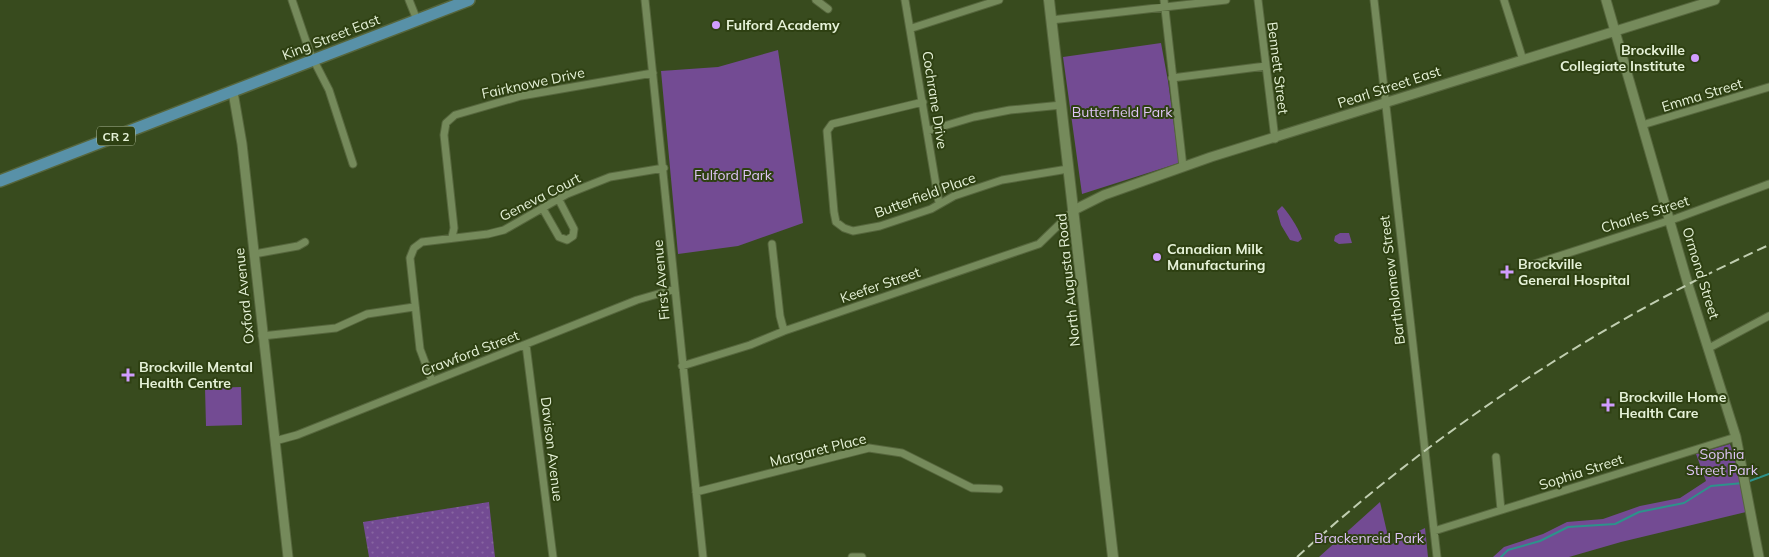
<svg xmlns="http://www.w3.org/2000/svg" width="1769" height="557" viewBox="0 0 1769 557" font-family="Mulish,sans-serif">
  <defs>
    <pattern id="grass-dots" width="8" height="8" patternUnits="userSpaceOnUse" patternTransform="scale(1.25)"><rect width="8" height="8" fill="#734b93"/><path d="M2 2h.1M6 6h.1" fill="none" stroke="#8765a1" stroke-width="1.8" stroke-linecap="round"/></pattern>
  </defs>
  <rect width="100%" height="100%" fill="#384b1e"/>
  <path fill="url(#grass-dots)" d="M489,502L495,557H369L363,522Z"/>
  <path fill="#734b93" d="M1161,43L1168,81L1179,163L1082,194L1063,57Z
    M778,50L803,223L738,246L678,254L661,71L718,67Z
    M1282,206C1288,212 1300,230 1302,239L1298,242L1290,240L1281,225L1277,211Z
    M1340,233H1349L1352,243L1339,244L1334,241L1335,236Z
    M241,387L242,425L206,426L205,388Z
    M1730,444L1740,473L1746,512L1621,542L1569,557H1493L1504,547L1543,534L1567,522L1603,519L1640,506L1680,498L1706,481L1696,454Z
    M1380,502L1390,545L1425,528L1428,557H1319Z"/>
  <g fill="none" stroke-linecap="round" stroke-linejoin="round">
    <path stroke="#2d928b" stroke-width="2" d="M1747,482L1769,474
      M1501,557L1508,550L1540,541L1568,527L1615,524L1639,512L1684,503L1711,486L1743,483"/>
    <defs>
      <path id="minor" d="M292,0L310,53L329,90L353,164
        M409,0L417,20
        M645,0L703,557
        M816,0L828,9
        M905,0L939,203
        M1164,0L1183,167
        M1258,0L1275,139
        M1374,0L1437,557
        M1504,0L1523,60
        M1051,20L1226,0
        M912,28L999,0
        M1172,78L1266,66
        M923,102L832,124L827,131L834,212L836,222L844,228L853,231L880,226L931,209L954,196L1002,180L1068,169
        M1642,125L1769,87
        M927,131L974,117L1010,110L1062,105
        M543,209L559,237L567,240L573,236L574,229L559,200
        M452,237L454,228L444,135L446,123L455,115L521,96L653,73
        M772,244L780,316L784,331
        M254,254L298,246L305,242
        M1528,266L1677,218L1769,184
        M262,336L336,328L367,314L414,307
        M526,345L553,557
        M1709,348L1769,316
        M682,366L750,345L784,331L1039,244L1074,210
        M432,381L420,349L410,258L414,248L422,242L488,234L504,230L567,194L610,177L664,168
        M275,441L297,435L637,300L675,289
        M1496,457L1501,510
        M696,492L869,448L902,453L972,488L999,489
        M1434,531L1736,437
        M852,557H862"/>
      <path id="tertiary" d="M1606,0L1689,288L1736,437L1759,557
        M233,92L242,144L288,557
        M1074,210L1104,195L1211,157L1715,0"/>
      <path id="secondary" d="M1049,0L1113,557"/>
      <path id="primary" d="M0,181L469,0"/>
    </defs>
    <use href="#minor" stroke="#56663d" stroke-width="9"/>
    <use href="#tertiary" stroke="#56663d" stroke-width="11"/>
    <use href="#secondary" stroke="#56663d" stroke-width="12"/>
    <use href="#primary" stroke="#56663d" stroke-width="14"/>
    <use href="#minor" stroke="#758a5b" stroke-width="7"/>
    <use href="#tertiary" stroke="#758a5b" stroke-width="9"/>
    <use href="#secondary" stroke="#758a5b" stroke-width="10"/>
    <use href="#primary" stroke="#5891a8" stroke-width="11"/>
    <path stroke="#c0ceb0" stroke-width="2" stroke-dasharray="10 5" stroke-linecap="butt" d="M1297,557C1438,429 1596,324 1769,245"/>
  </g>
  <g fill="#d19dfe" stroke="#2e4012" stroke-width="2">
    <circle cx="716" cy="25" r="5"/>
    <circle cx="1695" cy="58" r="5"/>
    <circle cx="1157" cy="257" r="5"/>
    <path d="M1504.5 264.5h5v5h5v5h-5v5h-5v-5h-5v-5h5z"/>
    <path d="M125.5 367.5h5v5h5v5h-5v5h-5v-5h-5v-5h5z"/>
    <path d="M1605.5 397.5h5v5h5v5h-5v5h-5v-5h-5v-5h5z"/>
  </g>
  <g text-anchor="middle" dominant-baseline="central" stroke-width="4" stroke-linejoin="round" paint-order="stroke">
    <rect fill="#2e4012" stroke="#aebc9c" stroke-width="1" x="97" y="126.5" width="38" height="19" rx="4"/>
    <g font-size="12" font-weight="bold" fill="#e5f1d7">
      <text x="116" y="136">CR 2</text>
    </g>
    <g font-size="14" font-weight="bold" fill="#e5f1d7" stroke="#2e4012" text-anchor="start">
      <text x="726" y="25">Fulford Academy</text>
      <text x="1685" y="50" text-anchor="end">Brockville<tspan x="1685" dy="16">Collegiate Institute</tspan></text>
      <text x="1167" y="249">Canadian Milk<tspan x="1167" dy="16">Manufacturing</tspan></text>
      <text x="1518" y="264">Brockville<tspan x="1518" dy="16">General Hospital</tspan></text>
      <text x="139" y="367">Brockville Mental<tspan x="139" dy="16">Health Centre</tspan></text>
      <text x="1619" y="397">Brockville Home<tspan x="1619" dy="16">Health Care</tspan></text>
    </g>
    <g font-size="14" fill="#e5f1d7" stroke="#2e4012">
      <text transform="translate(331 37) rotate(-21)">King Street East</text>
      <text transform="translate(1278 68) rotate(83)">Bennett Street</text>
      <text transform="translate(533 83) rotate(-12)">Fairknowe Drive</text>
      <text transform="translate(1389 87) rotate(-18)">Pearl Street East</text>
      <text transform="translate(1702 95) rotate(-17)">Emma Street</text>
      <text transform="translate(935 100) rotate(81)">Cochrane Drive</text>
      <text transform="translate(925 195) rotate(-20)">Butterfield Place</text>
      <text transform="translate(540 197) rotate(-27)">Geneva Court</text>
      <text transform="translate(1645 214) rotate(-18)">Charles Street</text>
      <text transform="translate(1701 273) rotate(73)">Ormond Street</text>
      <text transform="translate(661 280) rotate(-95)">First Avenue</text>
      <text transform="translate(1068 280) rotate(-96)">North Augusta Road</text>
      <text transform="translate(1392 280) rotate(-97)">Bartholomew Street</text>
      <text transform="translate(880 285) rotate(-19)">Keefer Street</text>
      <text transform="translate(244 296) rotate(-96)">Oxford Avenue</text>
      <text transform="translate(470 353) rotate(-21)">Crawford Street</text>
      <text transform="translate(552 449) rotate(83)">Davison Avenue</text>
      <text transform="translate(818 450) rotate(-14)">Margaret Place</text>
      <text transform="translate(1581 472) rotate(-18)">Sophia Street</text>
    </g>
    <g font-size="14" fill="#dfc5f7" stroke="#2e4012">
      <text x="1122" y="112">Butterfield Park</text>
      <text x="733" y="175">Fulford Park</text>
      <text x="1722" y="454">Sophia<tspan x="1722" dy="16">Street Park</tspan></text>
      <text x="1369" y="538">Brackenreid Park</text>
    </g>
  </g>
</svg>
